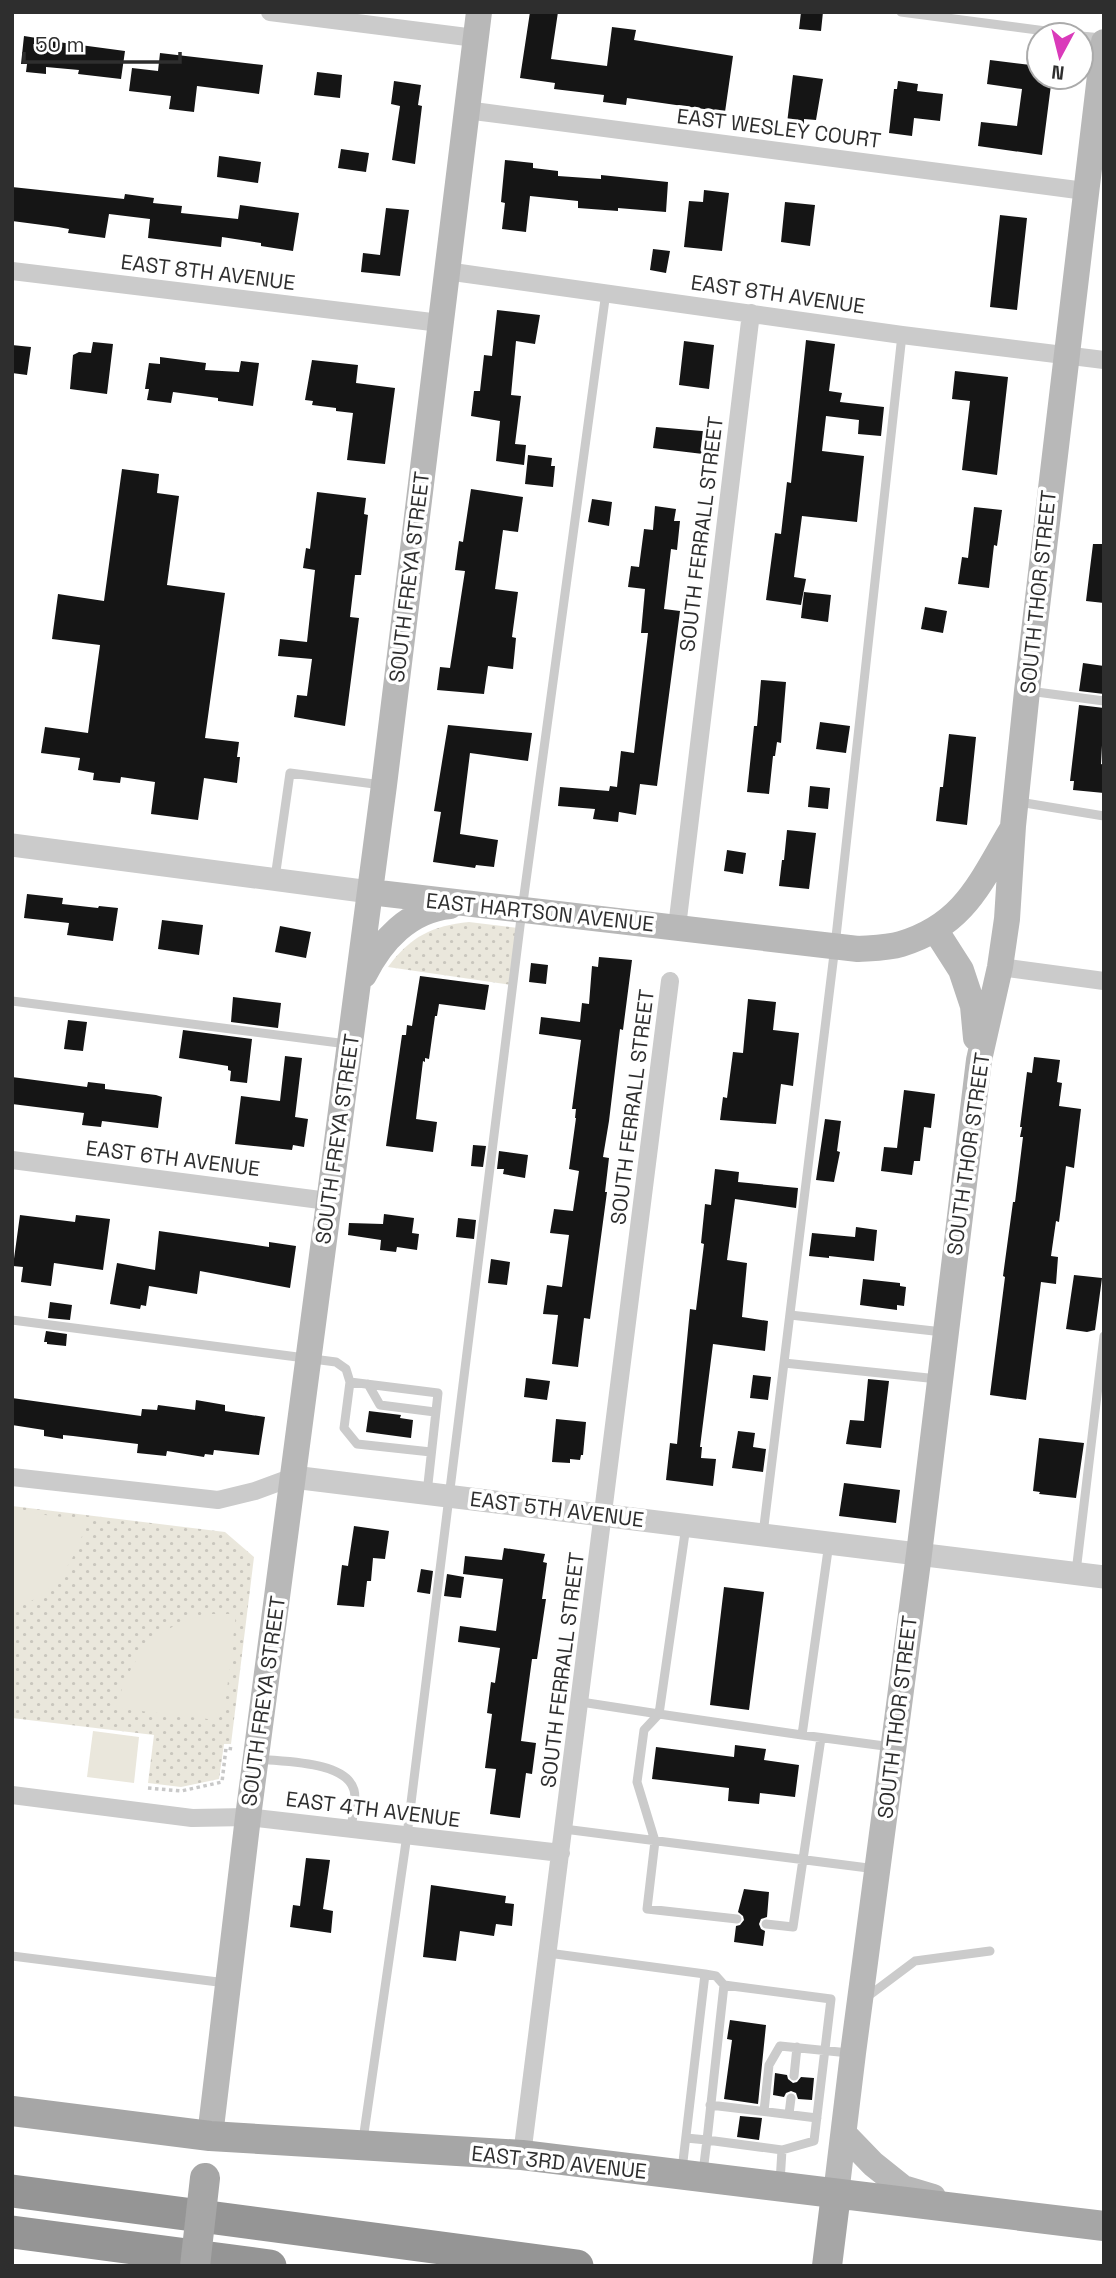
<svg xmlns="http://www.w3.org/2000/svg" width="1116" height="2278" viewBox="0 0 1116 2278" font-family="'Space Grotesk',sans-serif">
  <defs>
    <pattern id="green-dots" width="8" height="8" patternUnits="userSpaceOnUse" patternTransform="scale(1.75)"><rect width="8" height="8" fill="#eae7dc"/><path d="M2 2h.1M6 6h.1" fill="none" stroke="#c9c6bd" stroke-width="1.8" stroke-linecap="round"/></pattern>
  </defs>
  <rect width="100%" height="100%" fill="#fff"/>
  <path fill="url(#green-dots)" d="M469,922L518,928L511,985L388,967C411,936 432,926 469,922Z
    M12,1506L225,1532L254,1557L231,1744H224L219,1779L181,1787L148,1783L154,1735L12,1718Z"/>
  <path fill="#eae7dc" d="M12,1511L87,1520C76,1562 54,1595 12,1610Z
    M211,1614H236L224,1714L216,1720L116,1708C130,1656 156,1624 211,1614Z
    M93,1731L139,1737L134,1783L87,1777Z"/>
  <path fill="#151515" d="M530,12H558L551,59L607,66L612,27L636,30L634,40L733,56L725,112L627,98L626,105L603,102L604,95L554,89L555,83L520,78Z
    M801,12H823L821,31L799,29Z
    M24,36L43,39V40L125,51L121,79L78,74L79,70L46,67V74L26,72L27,64H21Z
    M160,53L263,65L259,94L197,86L194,112L169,109L171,96L129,91L132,68L158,71Z
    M990,60L1039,66V77H1052L1042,155L978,146L981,122L1017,126L1022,89L987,84Z
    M317,72L342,75L340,98L314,95Z
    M793,75L823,79L816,120L804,119V125L787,123Z
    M394,81L421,85L418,105L422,106L415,164L392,160L400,106L391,104Z
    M898,81L918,84L917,91L943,94L940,121L914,118L912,136L889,133L894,89H897Z
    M341,149L369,153L366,172L338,168Z
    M219,156L261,162L258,183L217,177Z
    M505,160L533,163V168L558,171V176L601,179V175L668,182L666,212L618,208V211L578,208V201L530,196L526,232L502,229L505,203L501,202Z
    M12,187L124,199L125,194L154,198L153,203L182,206L181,213L238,219L240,205L299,213L293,251L261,246V243L222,237L221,247L148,238L150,219L109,214L105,238L68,233L69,229L58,227L12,221Z
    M704,190L729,193L722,251L684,247L689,201L703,202Z
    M785,202L815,205L810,246L781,242Z
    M386,208L409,210L400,276L361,272L363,253L380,255Z
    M1000,215L1027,218L1017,310L990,307Z
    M653,249L670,251L666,273L650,270Z
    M497,310L540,315L535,344L516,341L511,395L521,396L515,444L526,445L524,465L496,461L500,421L471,416L474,391H480L484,355L492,356Z
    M806,340L835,344L829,391L842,393L840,402L884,407L881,436L858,434L859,420L826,416L822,451L864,456L857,522L802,516L794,577L806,579L801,605L766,600L775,533L781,534L787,482L791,483Z
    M684,341L714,345L709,389L679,385Z
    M93,342L113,344L107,394L70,389L73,355L79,352L91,353Z
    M12,345L31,347L27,375L12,373Z
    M160,357L206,363L205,370L239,372L241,361L259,363L253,406L218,401V398L173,392L171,403L147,400L149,389H145L149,363L160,364Z
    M312,360L358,365L356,383L395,388L385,464L347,460L353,413L336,411V408L312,405L313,401L305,400Z
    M955,371L1008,377L997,475L962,470L970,401L952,399Z
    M656,427L713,432L711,453L703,452V454L653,448Z
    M528,455L552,458L551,466H555L553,487L525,484Z
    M122,469L159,474L157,493L179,496L167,585L225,593L205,738L239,742L237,757H240L237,783L204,778L198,820L151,814L155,782L121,777L120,783L93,780L94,773L78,770L80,758L41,753L45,727L88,733L100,645L52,639L58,594L104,601Z
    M471,489L523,497L518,532L503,530L495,589L518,592L512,637L516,638L513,669L488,666L484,694L437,690L440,667L450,668L465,571L455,570L459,541L463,542Z
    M317,492L366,498L364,514L368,515L361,575H355L350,617L359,618L345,726L294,717L297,695L307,696L312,659L278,656L280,639L307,642L315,570L303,568L306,548L310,549Z
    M592,499L612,502L609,526L588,522Z
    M655,506L676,509L674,521H680L677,550L671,549L664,609L680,611L657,786L640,784L636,815L619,812L618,822L593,819L595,809L558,806L560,787L609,791L610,786L617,787L621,751L634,753L648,633H641L645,589L628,587L631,566L639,567L644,529L653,530Z
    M974,507L1002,510L997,546L994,545L989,588L958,584L962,557L968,558Z
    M1093,544H1104V603L1086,601Z
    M804,592L831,595L828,622L801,618Z
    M925,607L947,611L943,633L921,629Z
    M1083,663L1104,666V694L1079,691Z
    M761,680L786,682L781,743L777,742L775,756H773L769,794L747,792L754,726H757Z
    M1079,705L1104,708L1101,764L1104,765V793L1073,790L1074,781H1070Z
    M820,722L850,726L846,753L816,749Z
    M448,725L532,733L528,761L470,753L460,834L498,840L494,867L476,865L475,868L433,862L441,812L434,811Z
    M949,734L976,737L967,825L936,821L940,787H943Z
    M810,786L830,788L828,809L808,807Z
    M787,830L816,833L809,889L779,886L782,860H784Z
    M727,850L746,853L743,874L724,871Z
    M27,894L63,898L62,904L98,908L99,906L118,908L113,941L67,935L69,923L24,918Z
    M162,920L203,925L199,955L158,949Z
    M280,926L311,932L306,958L275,952Z
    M599,957L632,960L623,1030L620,1029L609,1121L603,1157L609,1158L605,1192H607L590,1319L584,1318L578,1367L552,1364L558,1315L543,1314L547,1285L562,1287L569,1235L550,1233L554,1209L573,1211L579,1171L569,1169L576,1118H575L576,1109H572L581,1040L539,1034L541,1017L580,1022L582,1003L589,1004L592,966L598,967Z
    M531,963L548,965L546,984L529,982Z
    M420,976L489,985L485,1010L439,1004L437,1016H435L429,1059L425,1058V1062L423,1061L416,1119L437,1122L433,1152L386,1146L402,1035H406L407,1025L412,1026Z
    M233,997L281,1003L278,1028L231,1022Z
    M748,999L776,1002L773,1030L799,1033L793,1086L781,1084L776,1124L720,1120L723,1097L727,1098L733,1052L743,1053Z
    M68,1020L87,1022L83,1051L64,1049Z
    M183,1030L252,1039L247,1083L230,1081L231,1071L228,1070V1066L179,1058Z
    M285,1056L302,1058L295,1117L308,1119L304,1147L293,1145L292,1150L235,1144L241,1096L280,1101Z
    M1034,1057L1060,1060L1057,1082L1062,1083L1059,1106L1081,1109L1074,1168L1066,1166L1059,1222L1056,1221L1051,1256L1058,1257L1056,1284L1041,1282L1026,1400L990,1395L1005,1277L1003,1276L1013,1202H1015L1023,1137H1020L1022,1127H1020L1027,1072L1032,1073Z
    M12,1077L87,1087L88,1082L105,1084V1089L156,1095L162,1097L158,1128L102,1121L101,1127L82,1125L84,1113L12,1104Z
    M904,1090L935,1094L931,1128L924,1127L920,1161H914L912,1175L881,1171L884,1147L897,1148Z
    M825,1119L841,1121L837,1151L840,1152L834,1182L816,1180Z
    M473,1145L486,1146L483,1167L471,1166Z
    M499,1151L528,1155L525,1178L503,1174L504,1169H497Z
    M715,1169L739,1172L738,1182L798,1188L796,1208L735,1199L727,1260L747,1263L742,1317L768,1321L765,1351L713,1344L700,1447H702L701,1458L716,1459L713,1486L666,1480L670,1443L677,1444L690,1309L696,1310L704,1244L701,1243L705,1204L711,1205Z
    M384,1214L414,1218L412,1233L419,1234L417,1250L397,1247L396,1252L380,1250L381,1240L348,1235L349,1223L383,1224Z
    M20,1215L75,1222L76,1215L110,1219L103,1270L54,1263L51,1286L21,1282L23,1267L13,1266Z
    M458,1218L476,1220L474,1239L456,1237Z
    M856,1227L877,1230L874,1261L829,1256V1258L809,1256L812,1233L855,1237Z
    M159,1231L269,1247V1242L296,1246L290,1288L200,1271L197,1294L149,1286L146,1306L141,1305L140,1309L110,1304L117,1263L155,1270Z
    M491,1259L510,1262L507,1285L488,1283Z
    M1074,1275L1102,1278L1095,1330L1087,1332L1066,1329Z
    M863,1279L900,1283V1286L906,1287L904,1306L897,1305V1310L860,1305Z
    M50,1302L72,1305L70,1320L48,1318Z
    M46,1331L67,1334L66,1346L47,1344V1342H44Z
    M753,1375L771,1377L768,1400L750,1398Z
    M526,1378L550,1381L547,1400L524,1397Z
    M868,1379L889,1381L881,1448L846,1444L850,1420L864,1421Z
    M12,1398L141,1416L142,1409L157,1410L158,1405L195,1410L196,1400L225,1405V1411L265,1417L259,1455L214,1450L213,1455L205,1454L204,1457L167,1451L166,1456L137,1453L138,1444L73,1436L63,1435V1439L44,1436V1430L12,1425Z
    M369,1411L401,1415L400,1418L413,1420L411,1438L366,1432Z
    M556,1419L586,1422L583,1455H581L580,1460L570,1459V1463L552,1462Z
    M738,1431L755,1433L753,1447L766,1449L763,1472L732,1468Z
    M1039,1438L1084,1443L1076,1498L1039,1494L1040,1492L1033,1491Z
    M844,1483L900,1490L896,1523L839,1516Z
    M354,1526L389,1531L385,1559L373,1558L371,1581H367L364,1607L337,1605L342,1565L348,1566Z
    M504,1548L545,1554L543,1562L547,1563L542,1599H546L537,1659H532L521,1741L536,1743L532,1774L526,1773L520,1818L490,1814L496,1769L485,1768L492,1714L487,1713L491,1682L495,1683L500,1648L458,1642L460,1626L496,1631L503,1579L463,1574L465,1556L502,1560Z
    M421,1569L433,1571L430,1594L417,1592Z
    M447,1574L464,1577L461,1598L444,1596Z
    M724,1587L764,1592L749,1710L710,1705Z
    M735,1745L766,1749L764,1760L799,1765L795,1797L760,1793L759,1804L728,1801L729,1788L652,1779L656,1747L734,1757Z
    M306,1858L330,1860L323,1909L333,1911L331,1933L290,1927L293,1905L300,1906Z
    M431,1885L506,1896L505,1903L514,1904L512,1926L496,1924L494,1936L460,1931L456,1961L423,1957Z
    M744,1889L769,1892L767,1917L761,1919L759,1924L761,1929L765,1931L763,1946L734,1942L736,1926L740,1925L744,1920L743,1916L738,1912Z
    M730,2020L766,2025L758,2104L724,2099L732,2040L727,2039Z
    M775,2073L787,2075L788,2079L793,2083L797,2082L801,2077L814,2078L812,2100L798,2099L796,2093L791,2091L786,2093L784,2097L773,2095Z
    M740,2116L762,2118L759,2140L737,2137Z"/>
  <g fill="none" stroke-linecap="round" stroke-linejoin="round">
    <path stroke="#c8c8c8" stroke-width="3.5" stroke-dasharray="3.5 3.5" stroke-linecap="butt" d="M148,1788L181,1791L222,1782L226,1748L233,1749"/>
    <path stroke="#cbcbcb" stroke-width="9" d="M901,12L1076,35
      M1081,36L1102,38
      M1029,691L1104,701
      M1019,802L1104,816
      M275,878L290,773L382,785
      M12,1001L347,1044
      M790,1315L943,1332
      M12,1320L336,1362L346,1369L350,1382L438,1393L427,1493
      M784,1363L938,1379
      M350,1382L344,1428L357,1444L431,1452
      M368,1384L380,1405L435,1412
      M686,1526L659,1714L802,1735
      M763,1534L835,946L902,335
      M829,1543L802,1735L892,1747
      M1076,1572L1104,1336
      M581,1702L659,1714
      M659,1714L644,1730L637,1782L655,1841L647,1909L737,1919
      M259,1759C284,1762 346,1761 354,1790C357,1801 352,1818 351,1829
      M564,1829L876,1869
      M766,1924L793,1927L821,1738
      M548,1953L705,1974L682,2170
      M12,1956L226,1983
      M705,1974L716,1976L724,1985
      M867,1997L915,1961L990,1951
      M794,2076L797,2047
      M710,2105L817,2118
      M764,2111L769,2065L780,2046L849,2053
      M789,2114L791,2098
      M686,2138L707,2140L724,1985L831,1999L814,2141L782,2150
      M363,2140L407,1835L522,910L606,292
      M703,2172L707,2140L782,2150L780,2182"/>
    <path stroke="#cbcbcb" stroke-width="18" d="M270,12L475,38
      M466,110L1085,191
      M12,271L440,323
      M446,271L902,335L1104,360
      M677,927L751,313
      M1000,967L1104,981
      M12,1160L328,1201
      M12,1477L218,1500L255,1491L293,1477
      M12,1795L192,1818L248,1817L561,1853
      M522,2155L670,981"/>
    <path stroke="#cbcbcb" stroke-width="23" d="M12,845L370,892
      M293,1477L1104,1577"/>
    <path stroke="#b8b8b8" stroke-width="26" d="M370,892L858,949C872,948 888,948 901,944C964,925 980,883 1011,831
      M936,931L961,970L973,1006L976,1038
      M364,975C381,941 409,910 450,906
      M844,2134L873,2164L903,2188L933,2197
      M210,2136L248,1817L384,785L479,12
      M836,2194L853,2053L919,1554L979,1060L1000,967L1007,919L1013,826L1027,691L1104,42"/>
    <path stroke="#a6a6a6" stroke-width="30" d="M12,2111L210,2136L522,2155L1104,2226
      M827,2266L836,2194"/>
    <path stroke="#959595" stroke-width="33" d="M12,2191L577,2266
      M12,2232L270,2266"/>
    <path stroke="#a6a6a6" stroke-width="30" d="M195,2266L205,2178"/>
  </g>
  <g text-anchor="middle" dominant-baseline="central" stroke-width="7" stroke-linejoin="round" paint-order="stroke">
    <g font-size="21" fill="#2e2e2e" stroke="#fff">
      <text transform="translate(779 128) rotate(7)">EAST WESLEY COURT</text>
      <text transform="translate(208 272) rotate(7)">EAST 8TH AVENUE</text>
      <text transform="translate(778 294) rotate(8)">EAST 8TH AVENUE</text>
      <text transform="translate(701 534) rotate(-83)">SOUTH FERRALL STREET</text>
      <text transform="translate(409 577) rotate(-83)">SOUTH FREYA STREET</text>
      <text transform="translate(1038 592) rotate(-84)">SOUTH THOR STREET</text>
      <text transform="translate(540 912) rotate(6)">EAST HARTSON AVENUE</text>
      <text transform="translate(632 1107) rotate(-83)">SOUTH FERRALL STREET</text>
      <text transform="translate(337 1139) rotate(-82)">SOUTH FREYA STREET</text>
      <text transform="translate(968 1154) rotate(-82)">SOUTH THOR STREET</text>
      <text transform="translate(173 1158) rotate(7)">EAST 6TH AVENUE</text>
      <text transform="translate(557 1509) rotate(7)">EAST 5TH AVENUE</text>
      <text transform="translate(562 1670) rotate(-83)">SOUTH FERRALL STREET</text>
      <text transform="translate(263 1701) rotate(-82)">SOUTH FREYA STREET</text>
      <text transform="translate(897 1717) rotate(-83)">SOUTH THOR STREET</text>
      <text transform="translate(373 1809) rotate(7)">EAST 4TH AVENUE</text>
      <text transform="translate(559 2162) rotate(6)">EAST 3RD AVENUE</text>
    </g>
  </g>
  <rect width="1116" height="2278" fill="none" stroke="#2e2e2e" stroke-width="28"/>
  <g transform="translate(1060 56) rotate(187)"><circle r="33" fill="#ffffff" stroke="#ababab" stroke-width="2"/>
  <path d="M0-5L12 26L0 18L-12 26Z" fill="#da3aba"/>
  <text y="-10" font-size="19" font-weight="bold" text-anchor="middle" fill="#2e2e2e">N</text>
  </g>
  <path d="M24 52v10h156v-10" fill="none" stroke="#2e2e2e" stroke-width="3.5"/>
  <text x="35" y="52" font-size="21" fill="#2e2e2e" stroke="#ffffff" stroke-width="5" paint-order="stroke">50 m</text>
</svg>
